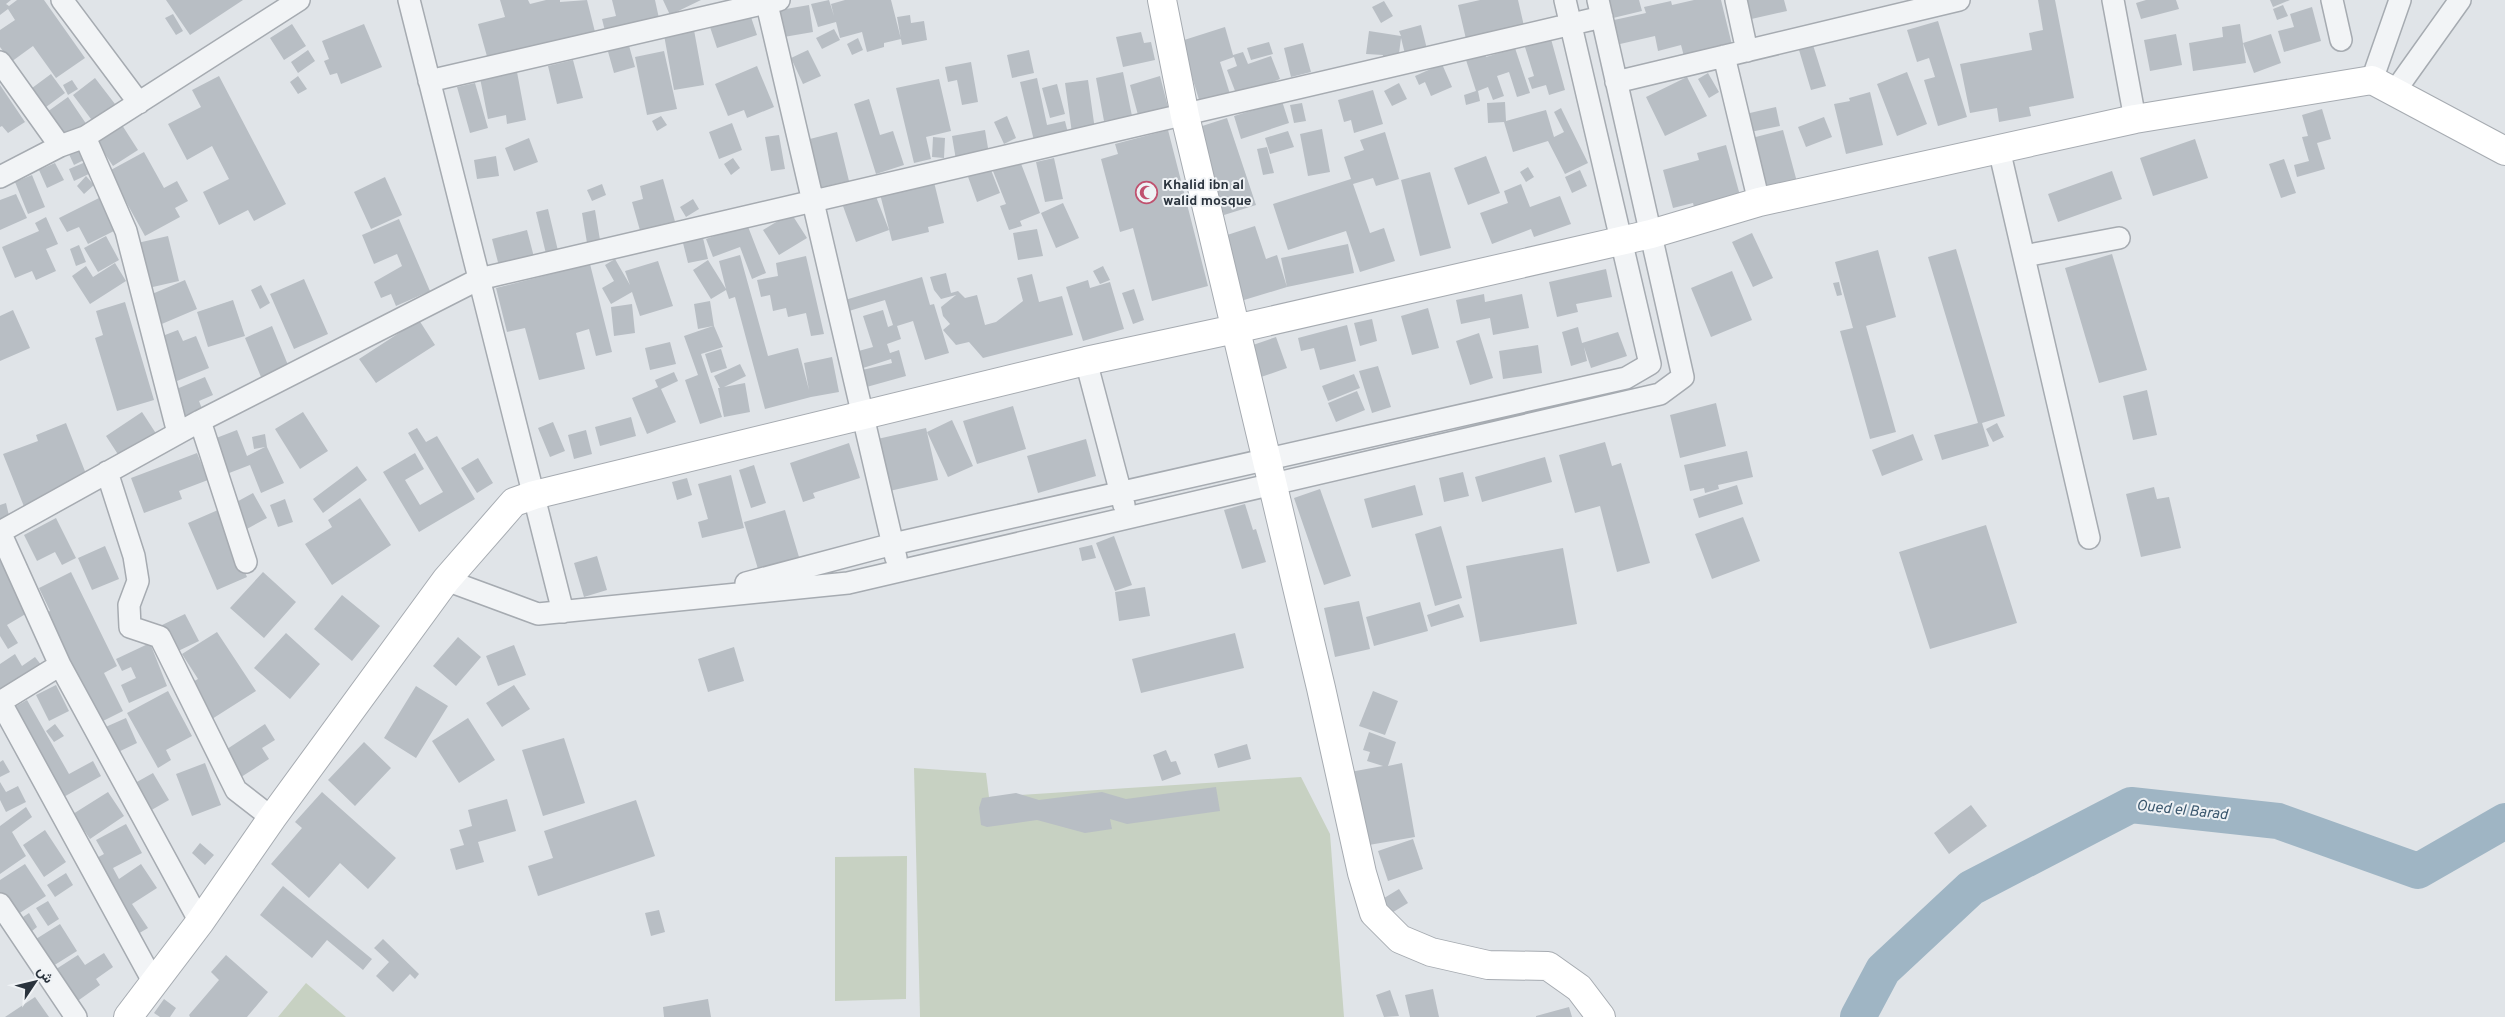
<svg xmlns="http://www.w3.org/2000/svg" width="2505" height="1017" viewBox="0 0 2505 1017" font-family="Overpass,Vazirmatn,sans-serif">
  <rect width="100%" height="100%" fill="#e0e4e8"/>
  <path fill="#c7d1c2" d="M914,768L986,773L989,797L1301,777L1330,834L1344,1017H920Z
    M907,856L906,999L835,1001V857Z
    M306,983L346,1017H278Z"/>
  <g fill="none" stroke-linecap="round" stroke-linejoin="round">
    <path stroke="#9fb5c4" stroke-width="36" d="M1858,1017L1883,970L1971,888L2131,805L2278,821L2418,871L2505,821"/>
  </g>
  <path fill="#b8bec4" d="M0,0H11L6,4L9,6L17,0H44L85,58L56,78L33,46L11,62L0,47V30L15,20L8,9L0,15Z
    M166,0H243L190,35Z
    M500,0H528L530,4L546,0H560V2L587,0L595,32L488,60L478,24L505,17Z
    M612,0H655L660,23L606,35L602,19L616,16Z
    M663,0H701L670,15Z
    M829,0L834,16L831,4L845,0H891L901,39L884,43V47L867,52L862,32L840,38L836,22L818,27L811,4Z
    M1480,0H1518L1524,26L1466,39L1458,5Z
    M1609,0H1639L1642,11L1613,18Z
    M1694,0H1721L1734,53L1686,64L1681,45L1658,51L1655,36L1620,44L1614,20L1646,13L1644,7L1671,1L1672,5Z
    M1743,0H1784L1787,11L1747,20Z
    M2038,0H2055L2074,98L2029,107L2031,116L1999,122L1997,108L1970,113L1960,64L2032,50L2029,33L2043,30Z
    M2146,0H2176L2179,9L2141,19L2136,3Z
    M2270,0H2290L2273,7Z
    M1384,1L1393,16L1381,23L1372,7Z
    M809,5L813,32L778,38L774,11Z
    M2283,5L2288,16L2277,20L2273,9Z
    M2312,7L2321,41L2284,52L2278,31L2294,27L2290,14Z
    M749,11L757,35L717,48L709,24Z
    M173,14L183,31L176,35L165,18Z
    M910,15L911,23L924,21L927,40L902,45L897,17Z
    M1938,21L1967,117L1938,126L1924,80L1935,77L1929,58L1917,62L1907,30Z
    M292,24L306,46L284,60L270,38Z
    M364,24L382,67L341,84L337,73L330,75L324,61L329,59L322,41Z
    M2240,24L2246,63L2193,71L2189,43L2223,37L2222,27Z
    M1421,25L1429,57L1407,62L1401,38L1397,69L1381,66L1383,55L1366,54L1369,31L1401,36L1399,31Z
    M1225,27L1233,55L1243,52L1248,64L1271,56L1280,79L1237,96L1227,70L1237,66L1234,57L1220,62L1230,94L1200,103L1181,41Z
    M834,29L840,40L822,49L816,38Z
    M694,30L704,85L674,90L664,35Z
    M1141,32L1144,43L1151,42L1155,60L1123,67L1116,37Z
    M2176,34L2182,65L2150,71L2144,40Z
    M2271,34L2281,63L2254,73L2243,43Z
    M858,38L863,50L852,55L847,44Z
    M1551,39L1565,90L1549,95L1546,85L1532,89L1528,78L1534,76L1525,47Z
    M628,42L635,67L614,73L607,48Z
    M1269,42L1273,54L1251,60L1247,48Z
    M1303,43L1311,72L1291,77L1284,48Z
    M1813,45L1826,86L1811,90L1799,50Z
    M1515,48L1530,93L1517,97L1509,72L1497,76L1504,96L1493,100L1488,87L1478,91L1480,101L1466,105L1464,95L1476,91L1466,60L1485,54L1486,57Z
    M308,50L315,61L298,73L291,62Z
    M808,50L821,76L803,84L791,58Z
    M1029,50L1034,73L1012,78L1007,55Z
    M664,51L677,109L647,115L635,57Z
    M573,60L583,98L557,104L548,66Z
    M971,62L978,102L962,105L957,80L948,82L945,67Z
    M1442,64L1452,87L1431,96L1425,82L1419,85L1415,76Z
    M757,66L774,107L747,118L744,110L728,116L715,84Z
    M517,72L526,120L507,124L506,115L488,119L480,78Z
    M1123,72L1132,116L1104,121L1096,78Z
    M1907,72L1927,124L1897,136L1877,84Z
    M1708,73L1719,92L1709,98L1698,79Z
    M51,74L65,93L42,110L28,91Z
    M219,76L286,204L254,221L248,210L219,225L203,192L229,179L212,146L187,160L168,124L201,107L192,90Z
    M298,76L307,89L298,94L290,82Z
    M1160,76L1168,107L1138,115L1130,85Z
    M1687,77L1707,116L1665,136L1646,97Z
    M95,78L115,104L106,111L111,117L97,127L73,95Z
    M1037,78L1047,125L1065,121L1068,133L1035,145L1020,82Z
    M939,79L951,131L926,137L931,159L914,163L896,88Z
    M72,80L78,89L68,95L63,85Z
    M1088,80L1095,130L1072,133L1065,83Z
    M475,83L488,128L470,133L457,87Z
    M1399,83L1407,99L1392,106L1384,91Z
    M1057,84L1065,114L1050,118L1042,88Z
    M0,85L25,122L8,133L2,126L0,127Z
    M1373,90L1383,124L1354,133L1351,120L1344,122L1338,100Z
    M1870,92L1883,145L1846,154L1834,104L1850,101L1849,98Z
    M68,97L89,128L60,148L40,117Z
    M869,99L880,135L893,131L904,165L876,174L854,104Z
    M1282,101L1289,123L1241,139L1234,116Z
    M1505,102L1506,121L1546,110L1554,137L1564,132L1554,112L1561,108L1588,163L1565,174L1548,141L1513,152L1504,122L1488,123L1487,103Z
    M1302,103L1306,121L1294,123L1290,105Z
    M1776,107L1780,126L1745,133L1741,115Z
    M2322,109L2331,139L2317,143L2325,169L2297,177L2294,165L2309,161L2302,137L2308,136L2302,115Z
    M661,116L667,125L657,131L652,121Z
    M1007,116L1016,138L1004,144L994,122Z
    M1824,117L1832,137L1806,147L1798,127Z
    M1227,118L1256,205L1224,215L1196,128Z
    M732,123L742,150L719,159L709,132Z
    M122,125L138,150L113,166L97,142Z
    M1322,129L1330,172L1308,176L1300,134Z
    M985,130L989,154L956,160L952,136Z
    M1168,130L1208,286L1152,301L1133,228L1120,232L1101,159L1118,154L1115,144Z
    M1783,130L1797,182L1758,192L1744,140Z
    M1288,131L1294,147L1270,154L1265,138Z
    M837,132L849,181L818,188L806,140Z
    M1385,132L1399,179L1376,186L1373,178L1353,184L1370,233L1384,228L1395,261L1360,272L1346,231L1288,250L1273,204L1351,179L1344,157L1364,150L1360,140Z
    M779,135L785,169L771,171L765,137Z
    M933,137L945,138L944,158L932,157Z
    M529,138L538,162L514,171L505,148Z
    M2195,139L2208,178L2153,196L2140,158Z
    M82,145L88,158L74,165L68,152Z
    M1726,145L1741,199L1695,211L1693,203L1673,208L1663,170L1699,160L1697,153Z
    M1267,147L1274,173L1263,175L1257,149Z
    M144,152L164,188L177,181L188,201L175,208L180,217L145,236L109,171Z
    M496,156L499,176L477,179L474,160Z
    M1486,156L1500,193L1468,205L1454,168Z
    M733,158L740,168L731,175L724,164Z
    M1054,158L1063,199L1045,202L1036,162Z
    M2284,159L2296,193L2281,198L2269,164Z
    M88,161L93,172L74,181L69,169Z
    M1020,161L1040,213L1020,221L1022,226L1009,230L1000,206L1006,204L993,171Z
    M55,163L64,180L47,188L39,170Z
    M989,165L1000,193L977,202L967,174Z
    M1528,167L1534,177L1526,182L1520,172Z
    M1580,170L1587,186L1572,193L1565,177Z
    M2112,171L2122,199L2058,222L2048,194Z
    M1430,172L1451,248L1420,256L1401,180Z
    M32,175L45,207L28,214L15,182Z
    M86,176L94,185L84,194L77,186Z
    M385,177L402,215L371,229L354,192Z
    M663,179L676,225L641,234L632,202L643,199L640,186Z
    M934,182L944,223L928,227L929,232L892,241L880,194Z
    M602,184L606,195L592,201L587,190Z
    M1521,184L1530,207L1560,196L1571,224L1534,237L1531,229L1492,244L1480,213L1508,203L1504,191Z
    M16,194L27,218L0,230V200Z
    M875,194L889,230L856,242L843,206Z
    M99,198L116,230L88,244L79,227L67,232L59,218Z
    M693,199L699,209L686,217L680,207Z
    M1063,203L1079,238L1056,248L1041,213Z
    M548,209L559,255L547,258L536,212Z
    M595,210L600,240L587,243L582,213Z
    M791,213L807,238L779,255L763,230Z
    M46,217L58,244L46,249L56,271L36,280L32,271L15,278L2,247L39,231L35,223Z
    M399,219L430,291L396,306L391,294L381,298L374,282L402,266L397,254L374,264L362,235Z
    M747,224L766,273L752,279L740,247L713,257L706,239Z
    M1255,226L1266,259L1277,255L1287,287L1244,300L1224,236Z
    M1037,229L1043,256L1018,260L1013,233Z
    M527,230L535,261L500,270L492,239Z
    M1752,233L1773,278L1753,287L1732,242Z
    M106,236L119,260L98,272L84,248Z
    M168,236L179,281L144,289L133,244Z
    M703,238L708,259L688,263L683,243Z
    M1348,244L1354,273L1287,287L1281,258Z
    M79,245L86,262L76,266L70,249Z
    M1956,249L2005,416L1982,423L1989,446L1942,460L1934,435L1978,423L1928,257Z
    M1878,250L1896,317L1866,326L1896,432L1870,439L1840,331L1853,328L1835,262Z
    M2112,254L2147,370L2099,383L2065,268Z
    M740,255L768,356L798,348L809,390L804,363L832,357L839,392L811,397L765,409L735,297L729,299L726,290L711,299L693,270L708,260L726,289L719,261Z
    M806,256L824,334L811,336L806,313L788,317L786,308L773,311L770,295L761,297L757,280L778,276L776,263Z
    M615,259L630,285L625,271L658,261L673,306L640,316L632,292L611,304L602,288L614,281L605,265Z
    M115,263L126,281L90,304L72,276L86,266L93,277Z
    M590,264L612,352L596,356L589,329L576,333L585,369L539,380L525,328L507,332L496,288Z
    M1103,266L1110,280L1100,284L1093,271Z
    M1606,269L1612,297L1576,304L1578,312L1557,317L1549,282Z
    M1732,271L1752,320L1711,337L1691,288Z
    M946,273L951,293L958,291L965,298L977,295L985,325L996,322L1023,301L1017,278L1032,274L1039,302L1062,296L1073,335L983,358L969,342L956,345L943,330L950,324L943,316L941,307L956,295L941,299L934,290L930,277Z
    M922,277L930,305L934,304L949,353L925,360L913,321L897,326L901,339L887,344L890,353L899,350L906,376L863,388L858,371L892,363L891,359L860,369L855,352L873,347L863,316L883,310L888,327L893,325L885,300L849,311L845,300Z
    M304,279L328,334L294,349L270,294Z
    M185,280L197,309L157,326L145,297Z
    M1088,280L1090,288L1110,282L1124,329L1083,341L1066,287Z
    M1839,282L1842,295L1837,296L1833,283Z
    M261,285L270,303L260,309L251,290Z
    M1134,289L1144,320L1133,324L1122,293Z
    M1484,294L1485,302L1522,294L1529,328L1493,335L1490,318L1461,324L1456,300Z
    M233,300L245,336L208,347L197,312Z
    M710,301L714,326L723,347L701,354L722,417L700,424L685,380L698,375L684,336L713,326L698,329L694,304Z
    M125,302L154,400L117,411L95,338L103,335L96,311Z
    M632,304L635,333L614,336L611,307Z
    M1428,308L1439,348L1412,355L1401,316Z
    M13,310L30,348L0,361V316Z
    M1372,319L1377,341L1360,346L1354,323Z
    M419,320L435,345L376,383L359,359Z
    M1347,325L1356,361L1320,370L1314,348L1301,351L1298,338Z
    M272,326L288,365L261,377L245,338Z
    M1578,327L1582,343L1618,332L1627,356L1591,368L1584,347L1587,361L1571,366L1562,332Z
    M178,330L183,341L196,336L209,368L177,381L167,357L152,340Z
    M1479,333L1493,378L1470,385L1456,341Z
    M1276,337L1287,368L1261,377L1250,346Z
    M670,342L676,364L650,370L645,348Z
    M1538,345L1542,373L1503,379L1499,351Z
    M721,349L727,368L711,373L705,354Z
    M740,364L746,376L724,387L745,383L750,412L724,417L718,388H720L714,376Z
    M1378,366L1391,407L1372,413L1359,371Z
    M674,372L678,381L661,389L676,422L647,434L632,398L658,387L655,380Z
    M1354,374L1360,388L1328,401L1322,386Z
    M205,377L213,395L199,401L204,414L180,424L167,393Z
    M2147,390L2157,435L2133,440L2123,396Z
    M1357,391L1365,410L1336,422L1328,403Z
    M1716,403L1726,446L1680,458L1670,415Z
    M1013,406L1026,449L977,464L963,421Z
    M142,412L157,435L121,459L106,436Z
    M303,412L328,451L300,469L275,429Z
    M631,417L636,436L600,446L595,427Z
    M952,420L973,466L948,477L927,432Z
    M553,422L565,451L550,457L538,428Z
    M66,423L90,484L25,509L3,454L38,441L36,435Z
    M1997,423L2004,437L1993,442L1986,429Z
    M417,428L426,442L437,436L475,499L419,532L383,472L415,453L424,469L405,480L420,505L443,492L408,433Z
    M926,428L938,480L885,492L873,440Z
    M237,430L247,456L265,447L254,449L252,437L265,434L267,447L284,483L261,493L250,465L224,475L211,440Z
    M586,430L592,454L574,459L568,435Z
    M1913,434L1923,460L1882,476L1872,450Z
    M1086,439L1096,476L1038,493L1027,456Z
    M1605,442L1612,466L1621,463L1650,563L1617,572L1600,506L1575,513L1559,455Z
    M849,443L860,478L813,493L815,498L803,502L790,463Z
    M1747,451L1753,477L1718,485L1719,489L1705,493L1704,488L1690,491L1684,465Z
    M197,453L208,480L179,491L182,499L144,513L131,478Z
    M1545,457L1552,482L1482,502L1475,477Z
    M478,458L493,483L477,493L461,468Z
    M754,465L766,503L751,508L739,470Z
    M357,466L367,480L323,513L313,499Z
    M1463,472L1469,496L1444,502L1439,478Z
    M731,475L744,528L702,538L698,522L708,519L698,484Z
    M687,478L692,495L677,500L672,482Z
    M1415,485L1423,515L1372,528L1364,499Z
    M1737,485L1743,504L1699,518L1693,499Z
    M2154,487L2157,499L2169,497L2181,548L2141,557L2126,494Z
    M1320,489L1351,576L1324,585L1294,498Z
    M253,493L267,518L245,530L231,505Z
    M360,498L391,545L332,585L305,544L332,527L328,520Z
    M285,499L293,522L278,527L270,505Z
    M6,503L11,524L0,527V505Z
    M1245,504L1253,530L1256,529L1266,562L1242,569L1224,510Z
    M218,510L247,577L217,590L188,523Z
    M785,510L799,557L758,569L744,522Z
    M1743,517L1760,561L1712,579L1695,534Z
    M56,518L76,558L62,565L55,552L37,561L24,535Z
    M1986,525L2017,623L1930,649L1899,552Z
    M1441,526L1462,598L1435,606L1415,534Z
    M1114,536L1132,585L1115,591L1096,543Z
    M1092,545L1096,558L1082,561L1079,548Z
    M105,546L119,579L92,590L78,558Z
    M1563,548L1577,624L1480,642L1466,566Z
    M597,556L607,590L584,597L574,563Z
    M5,559L34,609L7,625L18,643L8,649L0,636V562Z
    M71,572L117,666L104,673L123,711L99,723L83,683L76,686L41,615L50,611L39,588Z
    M263,572L296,602L264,638L230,608Z
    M1145,587L1150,616L1119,621L1115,592Z
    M342,595L380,626L352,661L314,629Z
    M1359,601L1370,649L1335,657L1324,608Z
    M1420,602L1428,631L1374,646L1366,617Z
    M1459,604L1464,617L1431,627L1427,615Z
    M185,614L199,641L174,653L160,626Z
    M217,632L256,691L212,719L189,684L198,679L182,654Z
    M286,633L320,664L290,699L254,668Z
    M1235,633L1244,668L1141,693L1132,659Z
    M458,637L481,657L456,686L433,666Z
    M150,643L167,686L129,703L121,685L136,678L131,667L122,671L116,659Z
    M514,645L526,675L498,686L486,656Z
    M734,647L744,681L708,692L698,659Z
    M15,654L22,666L35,657L45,670L6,697L0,688V664Z
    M56,685L69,711L49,721L36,695Z
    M514,685L530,709L502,727L486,703Z
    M416,686L448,706L416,758L384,738Z
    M168,691L192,736L166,750L171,760L158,768L127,713Z
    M1373,691L1398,701L1385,735L1359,726Z
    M27,700L69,774L93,761L101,776L53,803L4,713Z
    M126,718L137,743L112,755L101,729Z
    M468,718L495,760L459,783L432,741Z
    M55,724L64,736L54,742L46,731Z
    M265,724L275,740L262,748L269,759L238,779L221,753Z
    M1369,732L1396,742L1388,766L1402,763L1415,837L1363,846L1350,772L1383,766L1367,761L1370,752L1363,750Z
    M564,738L585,803L543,816L522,750Z
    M364,742L391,768L355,806L328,780Z
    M1247,744L1251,759L1218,768L1214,754Z
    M1166,750L1171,762L1176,761L1181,774L1162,781L1153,755Z
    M3,760L10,772L0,777V762Z
    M205,763L221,805L192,816L176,774Z
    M153,773L169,800L141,816L126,788Z
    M0,782L6,792L18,786L26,802L6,812L0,800Z
    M1216,787L1220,811L1127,824L1110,819L1112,829L1085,833L1037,820L987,827L981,825L979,808L982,798L1016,793L1039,800L1102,792L1126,799Z
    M108,792L124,816L90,839L73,814Z
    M322,792L396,858L368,889L340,863L309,898L271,864L302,828L295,822Z
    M507,799L516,831L478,842L484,862L456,870L450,849L464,845L459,830L472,826L468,810Z
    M636,800L655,856L538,896L528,866L553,858L544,831Z
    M1971,805L1987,826L1949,854L1934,833Z
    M26,807L32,817L12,832L26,856L0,874V826Z
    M126,824L142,853L113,868L119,879L141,864L157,888L132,904L148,928L131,938L82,866L104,854L96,840Z
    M45,830L66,862L44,877L23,845Z
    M1413,839L1423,869L1388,881L1378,851Z
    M200,843L214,855L205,865L192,853Z
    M25,864L46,896L12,918L0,900V880Z
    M66,873L73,885L55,897L47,885Z
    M283,886L372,959L363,970L327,940L312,958L260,915Z
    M1399,889L1408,903L1385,917L1376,903Z
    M48,901L59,919L48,926L36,908Z
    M659,910L665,932L651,936L645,913Z
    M29,913L37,927L32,931L23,917Z
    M60,924L77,951L45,971L28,944Z
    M383,939L419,974L415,979L410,974L393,992L376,976L389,962L374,948Z
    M104,953L113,967L96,979L100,985L72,1005L50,973L78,955L85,965Z
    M226,955L268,992L247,1017H190L189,1015L219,980L211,972Z
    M1433,989L1439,1017H1410L1405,995Z
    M1390,990L1399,1016L1384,1017L1376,995Z
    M35,997L49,1017H5Z
    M164,999L176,1008L170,1017H160L154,1013Z
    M708,999L711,1017H664L663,1007Z
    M1569,1007L1572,1017H1536V1016Z"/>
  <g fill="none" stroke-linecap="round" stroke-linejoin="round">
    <defs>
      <path id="street" d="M62,0L139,103
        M409,0L563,612
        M766,0L896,558
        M1736,0L1747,51
        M2113,0L2135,119
        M2332,0L2341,40
        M1724,56L1759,202
        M0,62L60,146
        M2372,80L2400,0
        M429,81L779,0
        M1616,82L1959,0
        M2395,91L2460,0
        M85,137L126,231L178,433
        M1999,149L2089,538
        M0,177L60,146L85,137L299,0
        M2024,256L2119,238
        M1086,361L1124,505
        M200,421L246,562
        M107,472L134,556L138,581L129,605L130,627L160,637L236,790L272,818
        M0,532L200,421L479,279L1602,17
        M0,532L60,665L200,922
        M446,580L538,614L848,583L1660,394L1683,377L1598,0
        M746,583L893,544L1626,378L1650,364L1565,0
        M0,701L154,983
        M0,702L60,665
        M0,904L76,1017"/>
      <path id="secondary" d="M1162,0L1185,116L1321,688L1362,873L1374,913L1400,939L1431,952L1488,965L1548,966L1579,988L1601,1017
        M128,1017L200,922L272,818L446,580L514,502L534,495L1086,361L1235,329L1651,234L1759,202L2135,119L2372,80L2505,151"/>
    </defs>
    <use href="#street" stroke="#a6abb1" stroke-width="24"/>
    <use href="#secondary" stroke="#a6abb1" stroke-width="30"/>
    <use href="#street" stroke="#f2f4f6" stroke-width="21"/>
    <use href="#secondary" stroke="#fff" stroke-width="28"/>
  </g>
  <defs>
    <symbol id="mosque-ring" viewBox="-11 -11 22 22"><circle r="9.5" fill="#eff2f5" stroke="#c0516f" stroke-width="1.5"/><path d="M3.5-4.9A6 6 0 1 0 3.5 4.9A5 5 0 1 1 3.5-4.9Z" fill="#c0516f"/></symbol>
  </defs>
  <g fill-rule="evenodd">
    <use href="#mosque-ring" x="1134" y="180" width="25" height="25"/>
  </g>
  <g text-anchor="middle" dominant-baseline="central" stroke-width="4" stroke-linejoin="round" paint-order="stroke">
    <g font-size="14" font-weight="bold" fill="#2a333d" stroke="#eff2f5" text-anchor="start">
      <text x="1163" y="185">Khalid ibn al<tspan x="1163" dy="16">walid mosque</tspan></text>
    </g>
    <g font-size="15" font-style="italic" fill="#39566d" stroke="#eff2f5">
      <text transform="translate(2182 811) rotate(6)">Oued el Barad</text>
    </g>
  </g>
  <g transform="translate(35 982) rotate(55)" stroke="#eff2f5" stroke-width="4" paint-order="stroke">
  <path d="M0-4L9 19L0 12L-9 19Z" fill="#2a333d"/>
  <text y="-8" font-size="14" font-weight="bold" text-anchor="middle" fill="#2a333d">ش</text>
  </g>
</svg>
